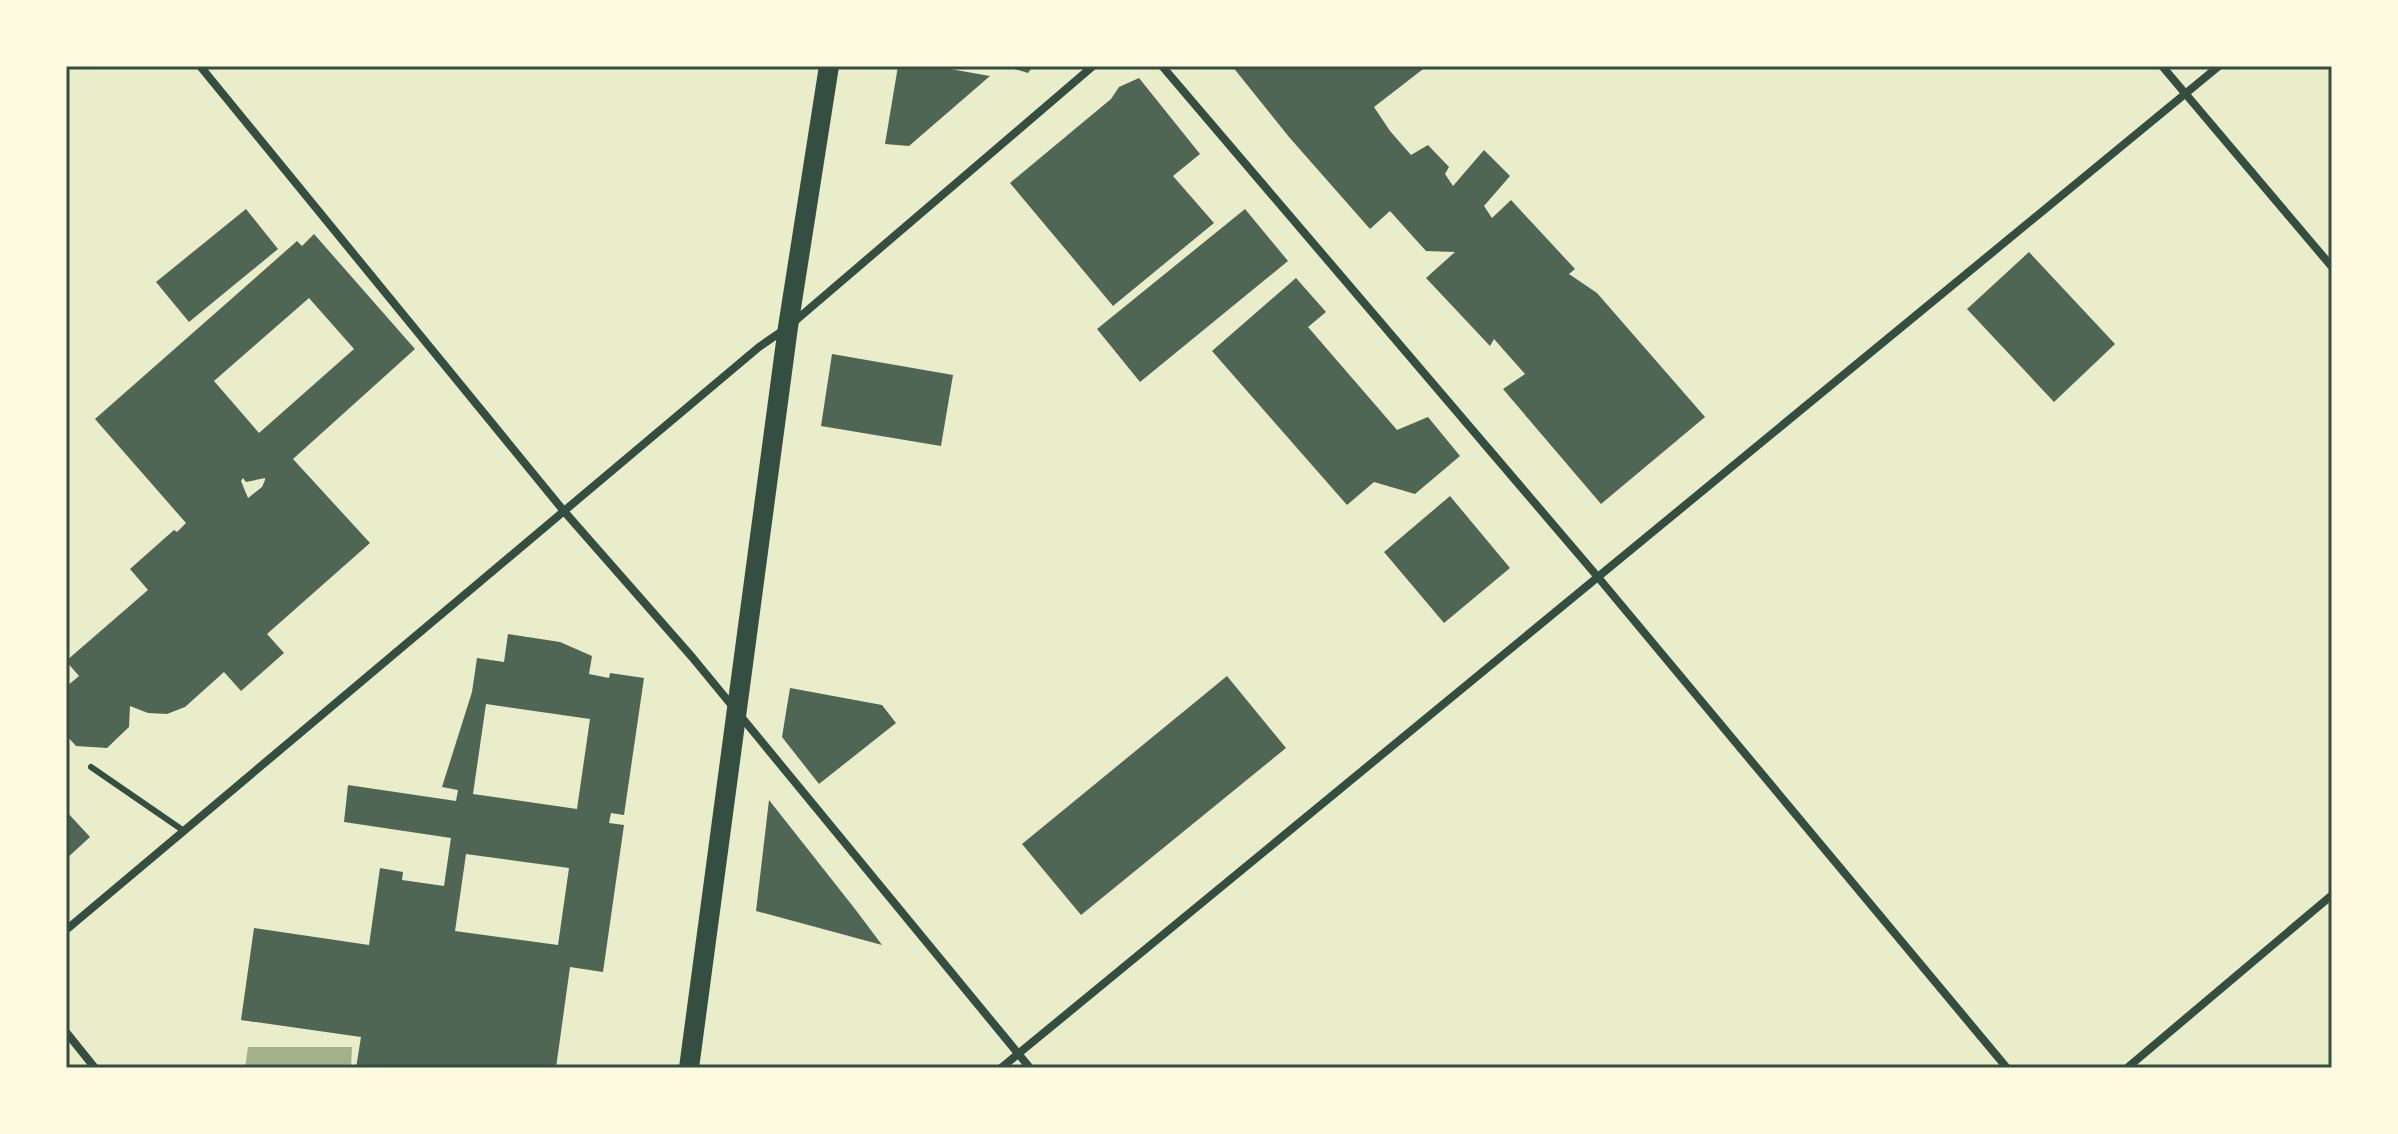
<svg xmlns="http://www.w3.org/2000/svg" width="2398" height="1134" viewBox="0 0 2398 1134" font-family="'PT Sans Narrow',sans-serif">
  <rect width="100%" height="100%" fill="#e9edc9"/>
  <path fill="#a3b18a" d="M248,1047H352L351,1068H245Z"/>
  <path fill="#4f6655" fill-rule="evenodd" d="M898,66H933L990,76L909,146L885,144Z
    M1005,66H1033L1028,73Z
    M1232,66H1427L1374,107L1390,131L1411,155L1428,145L1449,167L1445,174L1453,186L1484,150L1510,176L1484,206L1492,218L1511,200L1575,269L1569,274L1597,293L1705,417L1601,504L1503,389L1525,374L1494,339L1490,346L1426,278L1455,252L1426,251L1390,211L1370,229L1289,137Z
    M1139,78L1200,154L1173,176L1214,223L1113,306L1010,183L1111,99L1119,87Z
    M246,209L278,249L189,322L156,282Z
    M1245,209L1288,261L1140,382L1097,329Z
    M314,234L415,349L293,459L370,543L267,634L284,653L241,691L224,672L185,707L167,714L148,713L130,706L129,727L107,748L76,746L66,735V687L79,676L66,661L148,590L130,569L174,530L177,532L186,523L95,419L297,241L302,246ZM309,298L354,349L259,433L214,381ZM243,478L246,482L265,478V480L262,487L248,498L241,481Z
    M2029,252L2115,344L2054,402L1967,309Z
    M1296,278L1326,312L1308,327L1397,430L1428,417L1460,456L1415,494L1374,482L1347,505L1212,351Z
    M832,354L953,375L941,446L821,426Z
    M1450,496L1510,568L1444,623L1384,552Z
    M508,634L560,642L592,656L589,674L609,678L610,673L644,678L624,815L611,813L609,823L624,825L603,972L570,967L556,1068H356L361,1037L241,1020L254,928L369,945L380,868L403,872L402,880L444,886L451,838L344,822L348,785L456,801L458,790L442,787L472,692L477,658L504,662ZM486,704L590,719L577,809L473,794ZM466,854L569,868L558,945L455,931Z
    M1227,676L1286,748L1081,915L1022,844Z
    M790,688L882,705L896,723L819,784L782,737Z
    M769,800L855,909L882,945L756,911Z
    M66,811L90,837L66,859Z"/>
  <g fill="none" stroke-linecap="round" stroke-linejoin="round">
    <path stroke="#344e41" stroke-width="6" d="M91,767L184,831"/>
    <path stroke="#344e41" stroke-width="8" d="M200,66L563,510L692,657L1030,1068
      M1162,66L1597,576L2007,1068
      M2162,66L2332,267
      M66,930L759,347L788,327L1093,66
      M66,1032L95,1068
      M1001,1068L2219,66
      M2127,1068L2332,895"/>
    <path stroke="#344e41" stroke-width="20" d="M689,1068L788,327L829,66"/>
  </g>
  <rect width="2398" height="1134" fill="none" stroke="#fefae0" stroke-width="136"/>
  <rect x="68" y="68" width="2262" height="998" fill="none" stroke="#344e41" stroke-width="3"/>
</svg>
